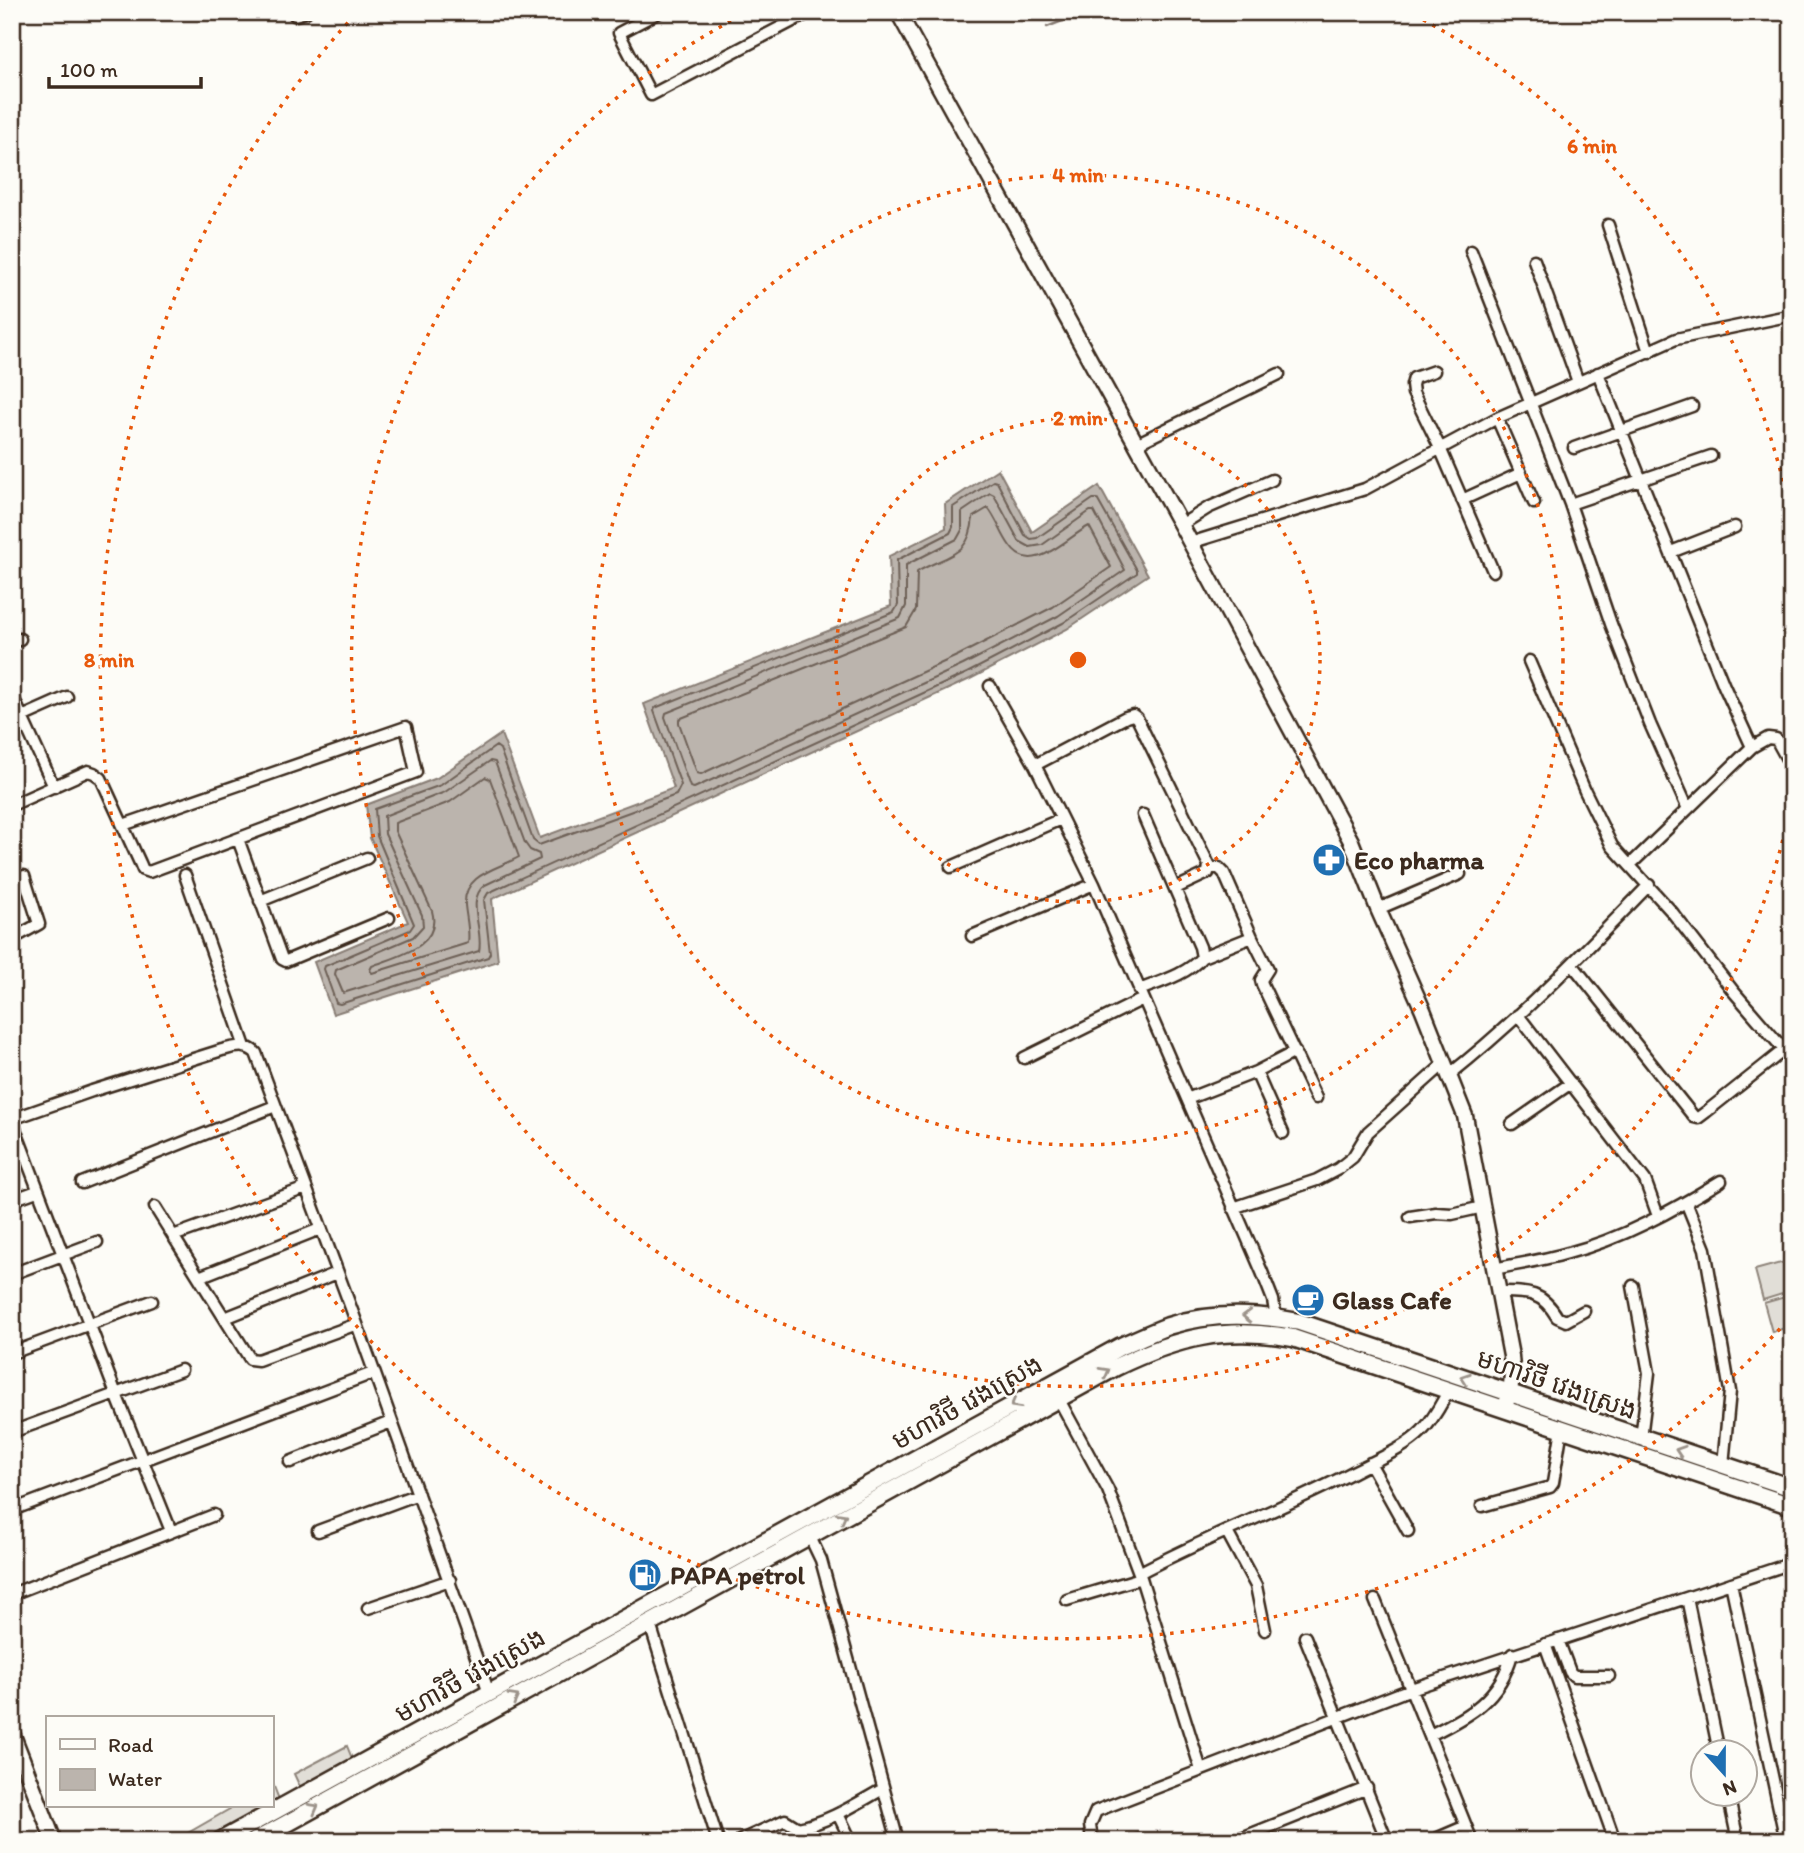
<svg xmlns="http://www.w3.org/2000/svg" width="1804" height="1853" viewBox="0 0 1804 1853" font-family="Itim,'Noto Sans Khmer',sans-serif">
  <rect width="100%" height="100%" fill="#fdfcf7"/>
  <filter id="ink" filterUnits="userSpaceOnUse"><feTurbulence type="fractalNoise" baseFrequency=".0143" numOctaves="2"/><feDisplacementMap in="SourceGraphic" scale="14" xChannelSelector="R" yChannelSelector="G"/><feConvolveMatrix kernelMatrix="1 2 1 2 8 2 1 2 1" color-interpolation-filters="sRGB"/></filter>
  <g filter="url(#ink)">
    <path fill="#e1ded7" stroke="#8e847a" stroke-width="2" d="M1792,1260V1291L1763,1300L1755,1270Z
      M1792,1295V1326L1772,1332L1764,1303Z
      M347,1746L353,1761L301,1789L294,1774Z
      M273,1784L280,1802L209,1841H174L235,1806H271V1785Z"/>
    <path fill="#bbb4ad" stroke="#887d74" stroke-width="2" d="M998,469L1032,532L1099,486L1148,575L1067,629L970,679L492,899L498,961L333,1014L314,962L408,922L370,838L366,805L437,778L501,734L540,838L674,788L644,704L891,606L889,556L946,528L945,504Z"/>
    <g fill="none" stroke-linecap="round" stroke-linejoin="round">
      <path stroke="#6e6157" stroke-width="2" d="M993,481L997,482L1025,535L1031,539L1037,538L1093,499H1097L1137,570V573L1063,623L967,673L488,893L484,900L490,953L488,957L340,1004L336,1003L324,969L325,966L410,930L414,924L377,836L375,809L441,785L496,746L500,749L533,840L539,845L676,795L681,785L654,711L655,708L894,612L898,605L897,560L950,533L953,527V507Z
        M990,493L994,495L1019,541L1030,547L1042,545L1090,511H1094L1125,570L1058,616L963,665L694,788L690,787L665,717L666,713L900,618L906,606V565L957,539L962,530V512Z
        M988,508C997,519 1001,534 1010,546C1032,578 1067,537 1089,526L1111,567L1053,607L959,655L701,774L697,773L679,723V719L906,627L916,610L917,572C947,554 970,558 973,517Z
        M490,761L495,762L525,843L530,850L539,854L540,859L485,885C465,900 484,930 479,951L343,993L335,974L336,970L413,937L423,926L422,915L385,834L384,816L445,792Z
        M485,777L490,779L519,857C498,869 463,874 465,905C466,917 470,931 468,943L372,973L370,970L372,966C397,956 442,947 432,911L395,831V823L450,802Z"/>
      <path stroke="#887d74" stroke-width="2.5" d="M1047,27L1085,12"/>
      <defs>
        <path id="street" d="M293,12L295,15L306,12
          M659,12L619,33L651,95L810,12
          M1608,225L1649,352
          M1471,251L1570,504L1611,624L1650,724L1688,809
          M1534,260L1578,382
          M1434,371L1414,378L1412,385L1413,393L1440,448L1493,571
          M1598,373L1724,686L1752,747L1768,738L1776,739L1792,768
          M1497,418L1534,503
          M1136,444L1279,374
          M1574,448L1692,406
          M1462,500L1521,473
          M1570,504L1711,456
          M1181,525L1208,508L1272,480
          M1190,543L1365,489L1497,418L1676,339L1792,315
          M1671,552L1735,527
          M12,643L20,639
          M1529,661L1585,791L1612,846L1672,912L1734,992L1792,1059
          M990,686L1035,765L1094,884L1262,1272L1273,1300L1276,1318
          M12,695L22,717L12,722
          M1035,765L1126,717L1133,715L1137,718L1209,865L1208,873L1176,888
          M54,787L22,717L67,697
          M12,805L88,771L94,773L101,778L140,863L143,870L149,872L416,772L406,727L123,825
          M238,839L282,959L286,961L389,918
          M1630,865L1752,747
          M951,867L1061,819
          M1209,868H1219L1224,873L1252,937L1268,969L1261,980L1262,984L1316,1098
          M185,875L245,1047
          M12,881L24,876L39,924L12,939
          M260,901L367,858
          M1378,909L1460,874
          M972,936L1094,884
          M1202,957L1252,937
          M1572,964L1694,1117L1698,1118L1706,1112L1784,1050
          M1139,990C1160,982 1188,974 1202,957L1200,947L1143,815
          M1518,1015L1645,1180L1658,1216
          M1024,1058L1143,999
          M1256,1072L1283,1133
          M1449,1075C1521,1018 1585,951 1649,885
          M1187,1099L1256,1072L1295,1052
          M12,1119L92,1091L222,1050C235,1047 246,1043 256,1053L357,1324L489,1693
          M12,1121L116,1394L171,1531
          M1512,1124L1571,1083
          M82,1183L275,1106
          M12,1200L37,1191
          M1686,1202L1705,1249L1730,1391L1723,1465
          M155,1207L250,1359L258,1360L357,1324
          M1233,1208L1317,1180L1338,1169L1353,1157L1368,1132L1445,1063
          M1410,1217L1436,1213L1452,1214L1483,1207
          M173,1236L306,1188
          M1493,1269C1518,1264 1544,1260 1568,1253C1622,1239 1674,1210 1721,1181
          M12,1274L97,1242
          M199,1277L320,1229
          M1633,1286L1649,1373L1641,1438
          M1499,1292C1527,1292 1542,1291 1557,1317L1566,1321L1584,1311
          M225,1318L337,1273
          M12,1353L152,1301
          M1057,1396L1108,1490L1141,1578L1201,1770
          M12,1432L181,1370
          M290,1462L391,1422
          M1370,1463L1408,1531
          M1482,1506L1550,1487L1553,1483L1562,1428
          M12,1510L373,1373
          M318,1531L418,1494
          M1227,1532L1256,1586L1265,1630
          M809,1535L821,1560L898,1841
          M1139,1573C1208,1536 1283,1509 1353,1472C1376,1460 1404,1449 1422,1431C1434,1419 1441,1404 1449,1390
          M1731,1583L1786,1841
          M12,1594L214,1515
          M1687,1598L1719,1752
          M1067,1600L1141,1578
          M1375,1600L1472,1841
          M368,1608L450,1580
          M649,1621L718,1841
          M1305,1637L1387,1841
          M1558,1640L1570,1672L1574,1676H1609
          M1545,1644L1615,1841
          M1430,1735C1469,1716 1500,1699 1512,1654
          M1728,1794L1738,1841
          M838,1814L851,1841
          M1138,1840V1841
          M739,1841L785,1820L798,1828C829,1822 856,1804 883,1789
          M1092,1841L1090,1825L1096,1811L1411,1689L1792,1563
          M1234,1841L1367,1788
          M1431,1841L1466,1826"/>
        <path id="secondary" d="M898,12L1181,525L1351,841L1378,909L1423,1010L1465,1116L1511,1356C1513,1376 1512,1390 1504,1409
          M12,1733L54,1841"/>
        <path id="primary" d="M220,1841L1121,1346C1137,1339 1152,1332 1168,1326C1210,1312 1257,1314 1299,1322L1792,1488
          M255,1841L1116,1367C1178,1337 1225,1326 1293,1338L1792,1506"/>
      </defs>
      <use href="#street" stroke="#3b2a1e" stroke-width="15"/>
      <use href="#secondary" stroke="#3b2a1e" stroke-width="19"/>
      <use href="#primary" stroke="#3b2a1e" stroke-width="21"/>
      <use href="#street" stroke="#fdfcf7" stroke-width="10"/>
      <use href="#secondary" stroke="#fdfcf7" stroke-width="14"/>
      <use href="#primary" stroke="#fdfcf7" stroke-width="16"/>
    </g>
    <defs><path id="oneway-chevron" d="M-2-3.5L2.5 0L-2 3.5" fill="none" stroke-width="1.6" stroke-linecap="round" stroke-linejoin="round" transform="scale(1.75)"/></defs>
    <g stroke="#9c938a">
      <use href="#oneway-chevron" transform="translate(1247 1316) rotate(-178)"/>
      <use href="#oneway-chevron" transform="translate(1105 1372) rotate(-29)"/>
      <use href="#oneway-chevron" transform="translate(1465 1378) rotate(-161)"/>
      <use href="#oneway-chevron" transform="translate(1015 1404) rotate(151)"/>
      <use href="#oneway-chevron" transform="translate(1680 1451) rotate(-162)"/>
      <use href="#oneway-chevron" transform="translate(842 1517) rotate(-29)"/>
      <use href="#oneway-chevron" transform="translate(514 1698) rotate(-29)"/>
      <use href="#oneway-chevron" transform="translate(314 1808) rotate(-29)"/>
    </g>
  </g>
  <g fill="none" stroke="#e8590c" stroke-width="3.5" stroke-dasharray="3.5 7">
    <circle cx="1078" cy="660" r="242"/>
    <circle cx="1078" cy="660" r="485"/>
    <path d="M1792 799A727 727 0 1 1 742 15M1414 15A727 727 0 0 1 1792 521"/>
    <path d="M1787 1321A969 969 0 0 1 352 18"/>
  </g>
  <defs>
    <symbol id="pharmacy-disc" viewBox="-11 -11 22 22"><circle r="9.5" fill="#1f6fb2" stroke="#fdfcf7"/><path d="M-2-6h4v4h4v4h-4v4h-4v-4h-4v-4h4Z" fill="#fff"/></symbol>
    <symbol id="cafe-disc" viewBox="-11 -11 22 22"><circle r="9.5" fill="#1f6fb2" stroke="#fdfcf7"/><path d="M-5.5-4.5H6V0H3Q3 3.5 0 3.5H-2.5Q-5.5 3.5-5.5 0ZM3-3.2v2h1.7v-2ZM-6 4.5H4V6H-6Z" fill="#fff"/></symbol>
    <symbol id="fuel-disc" viewBox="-11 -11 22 22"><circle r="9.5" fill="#1f6fb2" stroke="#fdfcf7"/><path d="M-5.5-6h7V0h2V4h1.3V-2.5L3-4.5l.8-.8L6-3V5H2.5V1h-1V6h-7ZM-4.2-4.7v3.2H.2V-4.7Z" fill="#fff"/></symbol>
  </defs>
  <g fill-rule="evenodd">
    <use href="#pharmacy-disc" x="1310" y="841" width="38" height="38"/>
    <use href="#cafe-disc" x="1289" y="1281" width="38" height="38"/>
    <use href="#fuel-disc" x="626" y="1556" width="38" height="38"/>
  </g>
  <g text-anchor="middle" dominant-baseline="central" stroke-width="5" stroke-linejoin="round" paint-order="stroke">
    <g font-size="26" font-weight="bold" fill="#3b2a1e" stroke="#fdfcf7" text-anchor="start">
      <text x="1354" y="860">Eco pharma</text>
      <text x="1332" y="1300">Glass Cafe</text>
      <text x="670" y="1575">PAPA petrol</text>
    </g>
    <g font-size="26" fill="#3b2a1e" stroke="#fdfcf7">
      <text transform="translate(1557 1384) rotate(19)">មហាវិថី វេងស្រេង</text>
      <text transform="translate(967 1402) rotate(-29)">មហាវិថី វេងស្រេង</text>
      <text transform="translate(470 1675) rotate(-29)">មហាវិថី វេងស្រេង</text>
    </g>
  </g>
  <circle cx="1078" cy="660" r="10" fill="#e8590c" stroke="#fdfcf7" stroke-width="3.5"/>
  <g font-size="21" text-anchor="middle" font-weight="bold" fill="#e8590c" stroke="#fdfcf7" stroke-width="5" stroke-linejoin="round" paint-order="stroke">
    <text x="1592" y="153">6 min</text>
    <text x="1078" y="182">4 min</text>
    <text x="1078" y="425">2 min</text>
    <text x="109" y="667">8 min</text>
  </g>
  <rect width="1804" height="1853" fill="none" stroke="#fdfcf7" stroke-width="42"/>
  <rect x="21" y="21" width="1762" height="1811" fill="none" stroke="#3b2a1e" stroke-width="2.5" filter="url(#ink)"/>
  <rect x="46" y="1716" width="228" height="91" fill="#fdfcf7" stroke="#afa8a0" stroke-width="2"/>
  <rect x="60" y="1739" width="35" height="10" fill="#fdfcf7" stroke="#afa8a0" stroke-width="2"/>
  <text x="108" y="1752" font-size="21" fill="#3b2a1e">Road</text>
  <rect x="60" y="1769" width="35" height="21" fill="#bbb4ad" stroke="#afa8a0" stroke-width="2"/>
  <text x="108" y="1786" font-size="21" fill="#3b2a1e">Water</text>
  <g transform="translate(1724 1773) rotate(159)"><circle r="33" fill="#fdfcf7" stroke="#afa8a0" stroke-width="2"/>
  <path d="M0-5L12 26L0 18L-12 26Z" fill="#1f6fb2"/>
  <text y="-10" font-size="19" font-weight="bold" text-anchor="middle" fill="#3b2a1e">N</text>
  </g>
  <path d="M49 77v10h152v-10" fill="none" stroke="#3b2a1e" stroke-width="3.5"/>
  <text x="60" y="77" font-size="21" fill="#3b2a1e" stroke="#fdfcf7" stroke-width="5" paint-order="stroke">100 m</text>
</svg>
